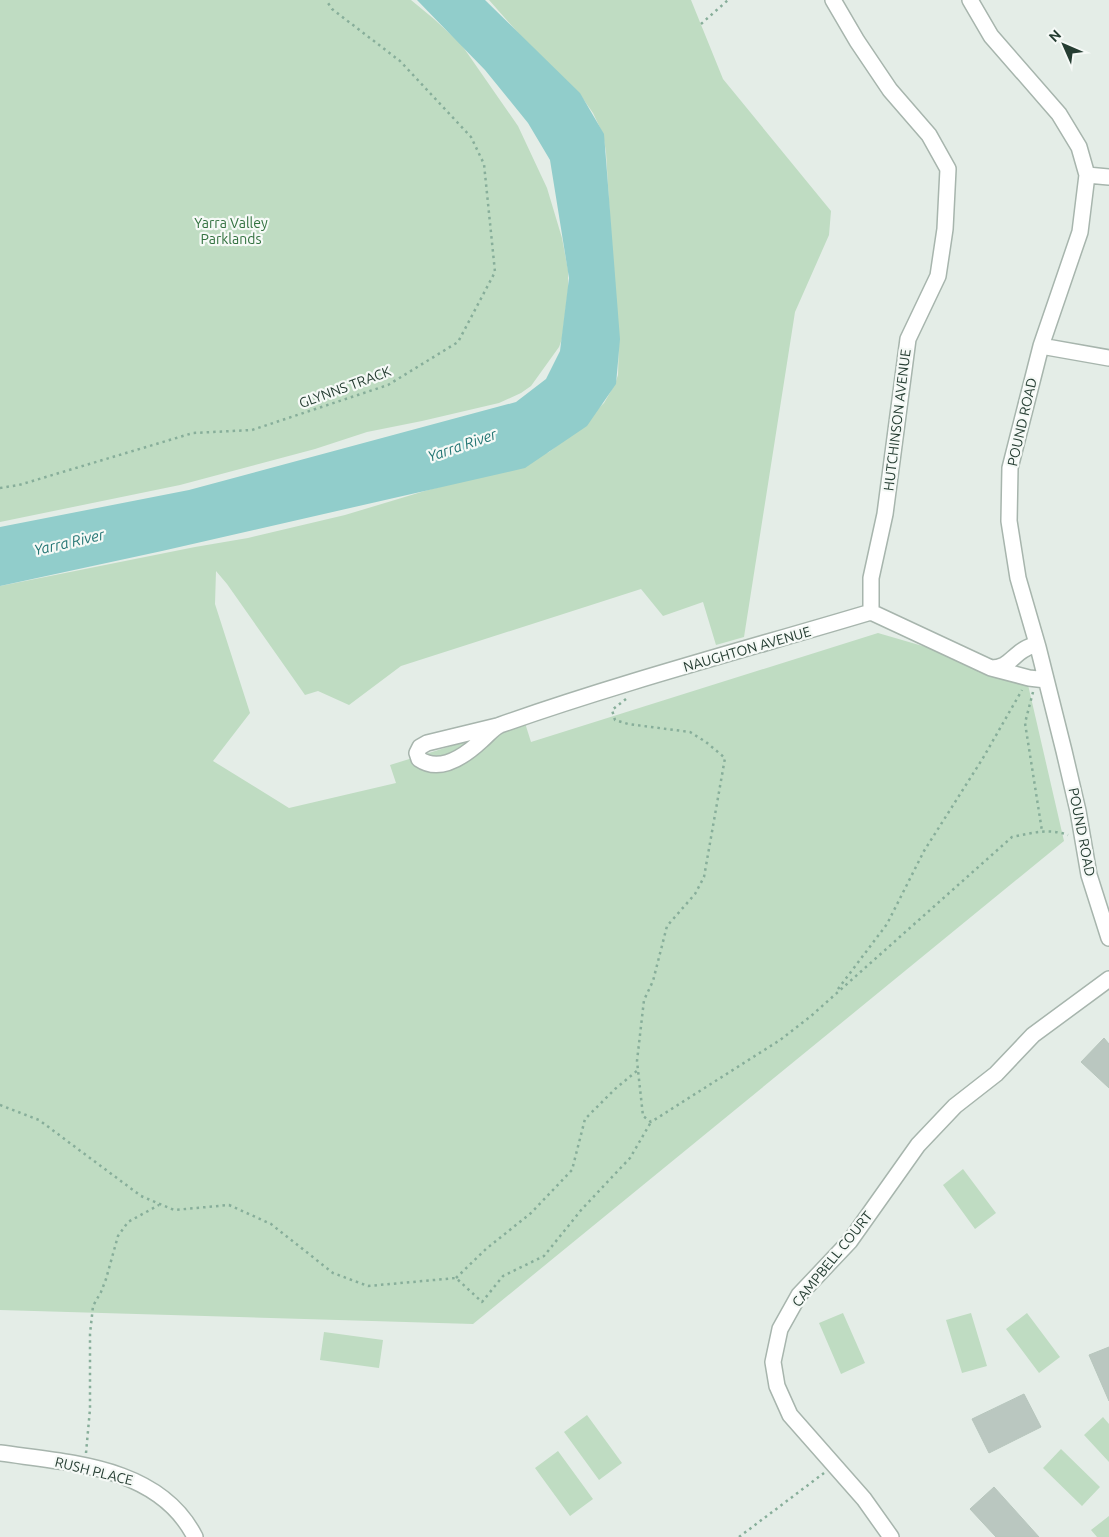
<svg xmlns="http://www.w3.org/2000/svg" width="1109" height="1537" viewBox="0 0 1109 1537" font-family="Ubuntu,sans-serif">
  <rect width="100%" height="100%" fill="#e4ede7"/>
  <path fill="#bfdcc2" d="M0,0H411L434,19L461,44L518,126L547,188L562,238L568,270V290L562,339L559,347L531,386L521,393L499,403L422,421L367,432L315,449L180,485L0,522Z
    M489,0H691L723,79L831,211L829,235L795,312L744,637L716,645L703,602L663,616L641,589L401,666L349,705L318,691L305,695L227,584L216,571L215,604L250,713L213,761L289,808L396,783L390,765L525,723L531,742L878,633L1026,676L1064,841L473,1324L0,1310V586L195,547L248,538L345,515L428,490L504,470L549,452L567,438L604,403L615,384L618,375L619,339L612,252L606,152L603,134L593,113L579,93L521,36Z
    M963,1169L996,1213L975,1229L943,1185Z
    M843,1313L865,1363L841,1374L819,1323Z
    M971,1313L987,1366L962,1373L946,1320Z
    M1027,1313L1060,1357L1039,1373L1006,1329Z
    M324,1332L383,1340L379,1368L320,1360Z
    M587,1415L622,1463L599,1480L564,1432Z
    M1103,1417L1109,1424V1462L1084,1435Z
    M1061,1449L1100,1487L1082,1506L1043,1468Z
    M558,1451L593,1499L570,1516L535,1468Z
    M1109,1516V1537H1097L1091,1530Z"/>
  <path fill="#91cdcb" d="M417,0H485L580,93L604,134L620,339L616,384L587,426L525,468L162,551L0,586V527L189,490L516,402L546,379L560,351L569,278L550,160L528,123L485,70Z"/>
  <path fill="#bac7c0" stroke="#b7c6bd" d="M1104,1038L1109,1044V1088L1081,1062Z
    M1109,1347V1401L1089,1355Z
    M1024,1394L1041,1427L989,1453L972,1419Z
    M994,1487L1039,1537H996L970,1509Z"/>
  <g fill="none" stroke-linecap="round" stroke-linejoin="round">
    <defs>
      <path id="minor" d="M833,0L857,41L890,90L929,135L948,169L945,229L938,276L908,339L885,514L871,578V612
        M970,0L991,36L1059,114L1079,147L1087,175L1080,232L1041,346L1010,468L1009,521L1018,578L1038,647L1064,751L1078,811L1089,875L1109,938
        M1087,175L1109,177
        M1041,346L1109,358
        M991,668C1005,668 1009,661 1019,653C1024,649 1030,646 1037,644
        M497,726L427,743L420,747L417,753L419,759C441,774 466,755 482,740C488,735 493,728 500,725C622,682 747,649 871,612L991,668L1029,678L1046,680
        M0,1453C70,1463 159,1466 195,1537
        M891,1537L864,1499L790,1415L777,1386L773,1362L780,1329L799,1295L850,1241L918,1145L955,1106L996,1074L1033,1035L1109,979"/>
    </defs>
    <use href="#minor" stroke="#a7b5ad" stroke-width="18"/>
    <path stroke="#87ae9a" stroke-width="2.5" stroke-dasharray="2.5 4" stroke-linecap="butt" d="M701,24L728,0
      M0,488L19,485L193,433L252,430L388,385L458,342L495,272L484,164L471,137L400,61L332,9L326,0
      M1033,692L1025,723L1042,831
      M626,699L612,710L615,720L628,724L690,732L706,742L725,758L704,877L695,894L667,926L653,981L644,1000L637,1061L643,1116L651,1122L780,1040L811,1016L1012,837C1031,833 1049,828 1068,835
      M838,989L887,924L924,851L983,758L1022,690
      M0,1105L39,1120L141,1196L174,1210L229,1205L271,1224L333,1273L368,1286L456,1278L482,1302L503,1276L544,1256L582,1209L630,1158L651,1122
      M456,1278L486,1249L531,1213L572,1170L585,1119L615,1089L638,1070
      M86,1453L90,1409V1334L93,1306L101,1292L106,1279L118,1236L128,1222L159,1205
      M739,1537L824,1473"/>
    <use href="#minor" stroke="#fff" stroke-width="15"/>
  </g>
  <g text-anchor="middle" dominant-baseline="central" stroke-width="4.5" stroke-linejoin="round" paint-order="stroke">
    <g font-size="14" fill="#32713f" stroke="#f5f9f6">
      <text x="231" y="223">Yarra Valley<tspan x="231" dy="16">Parklands</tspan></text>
    </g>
    <g font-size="14" fill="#253d32" stroke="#f5f9f6">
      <text transform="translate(345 387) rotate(-20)">GLYNNS TRACK</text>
      <text transform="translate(897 420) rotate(-83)">HUTCHINSON AVENUE</text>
      <text transform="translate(1022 422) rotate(-77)">POUND ROAD</text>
      <text transform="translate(747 649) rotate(-16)">NAUGHTON AVENUE</text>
      <text transform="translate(1082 832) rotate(79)">POUND ROAD</text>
      <text transform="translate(832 1259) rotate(-51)">CAMPBELL COURT</text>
      <text transform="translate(94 1471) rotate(14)">RUSH PLACE</text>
    </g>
    <g font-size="15" font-style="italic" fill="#237573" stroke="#f5f9f6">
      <text transform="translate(462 445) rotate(-19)">Yarra River</text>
      <text transform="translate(69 542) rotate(-13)">Yarra River</text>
    </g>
  </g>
  <g transform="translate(1064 45) rotate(315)" stroke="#f5f9f6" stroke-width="4" paint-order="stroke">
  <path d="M0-4L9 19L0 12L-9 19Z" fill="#253d32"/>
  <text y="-8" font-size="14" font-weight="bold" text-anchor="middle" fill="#253d32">N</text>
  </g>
</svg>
